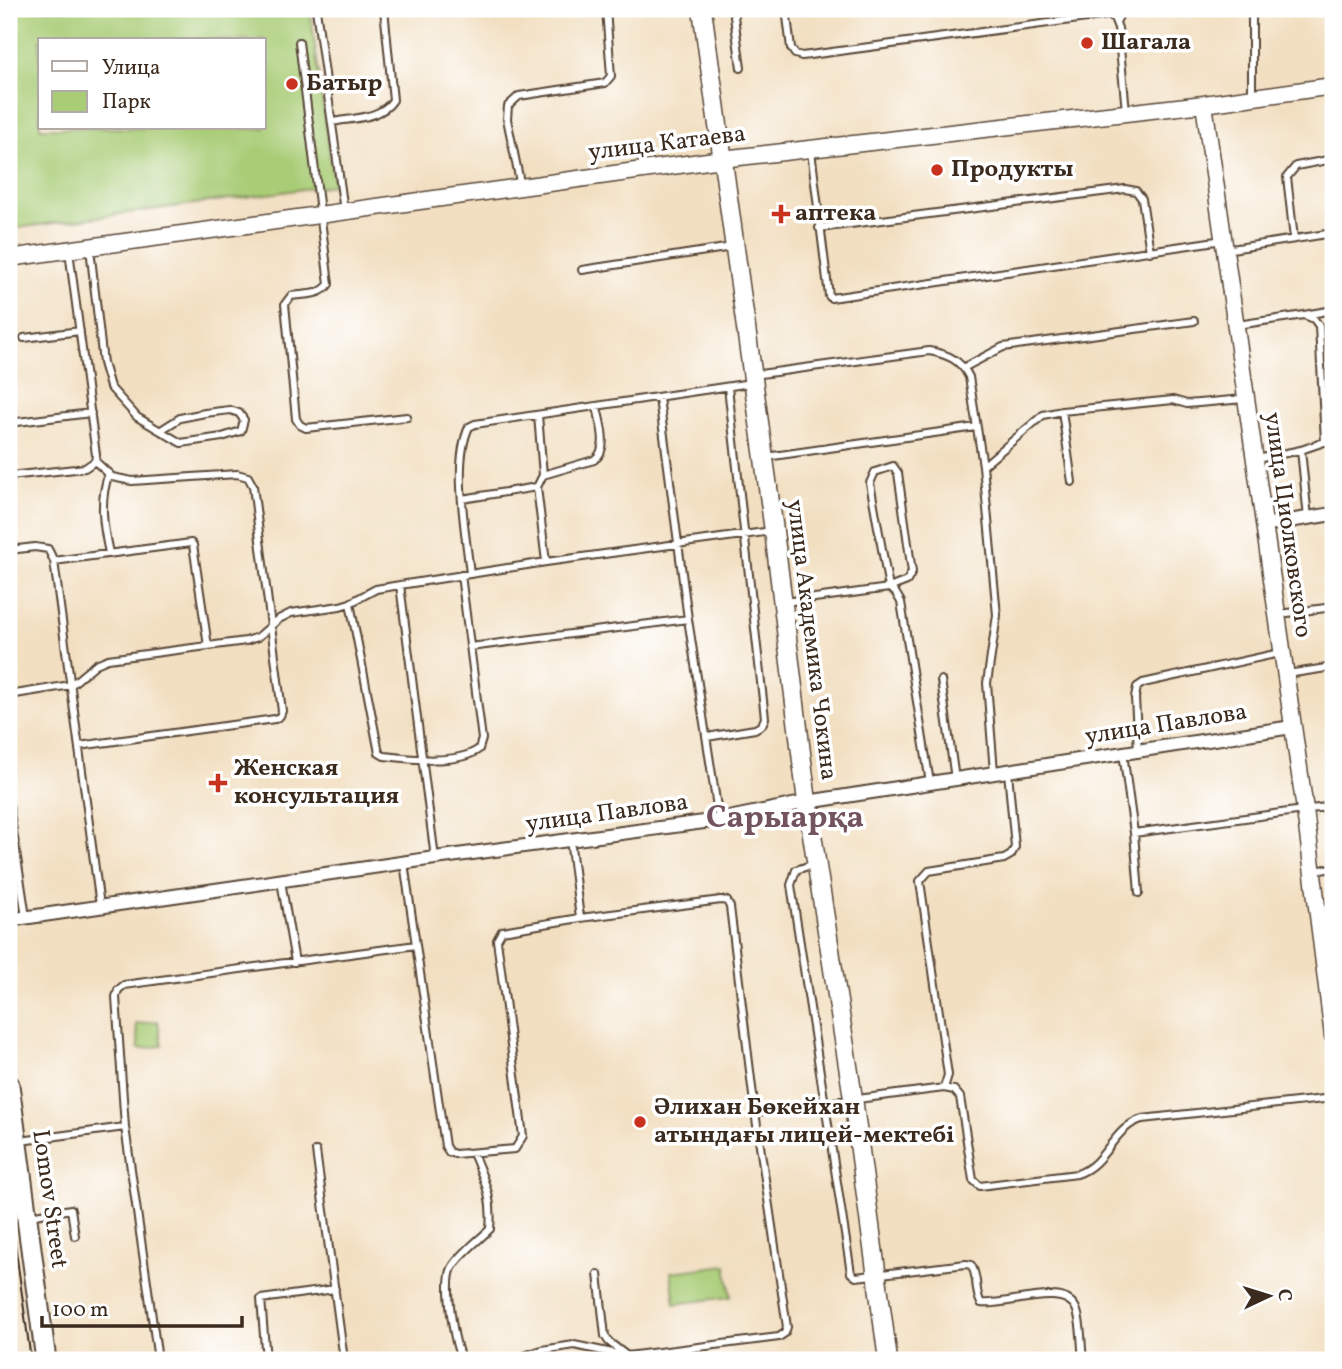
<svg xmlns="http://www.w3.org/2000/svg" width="1342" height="1369" viewBox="0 0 1342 1369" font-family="Vollkorn,serif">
  <rect width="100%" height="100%" fill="#fff"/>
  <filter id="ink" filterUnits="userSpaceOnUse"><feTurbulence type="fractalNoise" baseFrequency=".0143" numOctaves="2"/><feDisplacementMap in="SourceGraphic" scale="14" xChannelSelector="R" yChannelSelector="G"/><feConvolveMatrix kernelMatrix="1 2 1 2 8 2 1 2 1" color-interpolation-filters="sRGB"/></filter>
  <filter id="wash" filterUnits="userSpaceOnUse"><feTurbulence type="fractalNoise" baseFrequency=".00686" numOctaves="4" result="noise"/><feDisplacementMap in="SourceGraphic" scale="28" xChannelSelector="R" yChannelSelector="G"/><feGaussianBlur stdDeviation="1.57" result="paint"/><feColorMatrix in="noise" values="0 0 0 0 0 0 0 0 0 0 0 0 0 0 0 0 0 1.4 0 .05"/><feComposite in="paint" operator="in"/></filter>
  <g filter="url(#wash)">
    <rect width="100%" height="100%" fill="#f2dfc1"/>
    <path fill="#a9cc76" stroke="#727b4a" stroke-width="2" fill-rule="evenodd" d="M9,9H310L334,185L9,229ZM40,40H264V128H40Z
      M158,1021L162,1046L139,1049L136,1024Z
      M726,1265L731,1297L675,1304L671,1272Z"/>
  </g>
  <g filter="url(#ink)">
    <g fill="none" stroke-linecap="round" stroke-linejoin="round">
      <defs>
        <path id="service" d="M316,9L344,211
          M733,9L741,68
          M786,9L791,48L795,54L802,56L1109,15L1114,18L1118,28L1126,111
          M1116,22L1123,9
          M299,42L329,284C321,296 303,294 291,296L285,304L296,419L300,425L306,428L407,417
          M1252,97V13L1254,9
          M332,122C353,118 381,119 393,100L384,9
          M811,151L829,296L831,298L1223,240
          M521,187L507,119L508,106L519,96L605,83L611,76L606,9
          M819,228L1125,189L1136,191L1142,199L1150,252
          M1294,239L1287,177L1296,166L1333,159
          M90,248L103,363L110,387L137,417L181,443L222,437L241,431L244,420L239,413L230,410L205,413L180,418L161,430
          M1225,250L1333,233
          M582,270L732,247
          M1304,315L1333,310
          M1237,325L1304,315L1314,319L1319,326L1325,442
          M24,338L80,331
          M965,367L1003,347L1194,321
          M753,375L929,351C947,354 961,360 969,377L983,466L997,615L987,683L994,772
          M659,398L688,619L719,820
          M1062,411L1072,482
          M538,415L543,475
          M9,423L91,413
          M1301,450L1308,518
          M766,457L976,427
          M1257,459L1301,450L1333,439
          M893,466L898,473L912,572L907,581L889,588L870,483L875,472Z
          M983,466L1043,415L1062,411L1173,400L1187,404L1244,399
          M109,473C99,500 103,526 109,553
          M9,476L85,468L95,461L96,455L69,251
          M537,487L546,562
          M462,499L537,487L543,475L594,460C610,449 600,423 597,407
          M9,550L35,547L48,549L54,561L100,906
          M54,561L191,543L193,545L208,646
          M470,574C466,534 452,463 469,427L475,424L751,383
          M785,602L889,588L895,592L901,602L930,783
          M350,603L379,753L384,756C409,759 458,765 479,749L482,739L461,575
          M1280,614L1333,607
          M470,647L688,619
          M1287,674L1333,667
          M941,680L955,779
          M9,695L71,685L96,664L108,659L246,641L258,637L279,619L291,613L340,606L350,603L376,589L400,585
          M707,737L755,729L762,725L765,718L728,387
          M79,746L275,719L280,716L282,711L253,486L248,477L237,474L132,481L112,477L95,461
          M1138,751L1135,698L1137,687L1143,683L1280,653
          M1123,753L1134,833L1333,806
          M9,805L26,917
          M1134,833L1139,893
          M570,839L580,918
          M435,858L400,585L546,562L772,531
          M814,864L796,870L791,885L851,1273L856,1277L966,1264L971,1265C979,1277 974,1292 981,1303C1005,1307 1067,1280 1077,1311C1082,1326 1081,1345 1083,1360
          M1314,871L1333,868
          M281,881L295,962
          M416,945L445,1146L449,1152L455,1154L515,1149L523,1136L497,940L502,931L580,918L721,900L727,901L730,907L755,1112L787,1327L785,1333L779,1337L627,1356L609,1342L605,1336L598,1274
          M944,1088L954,1090L960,1097L973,1180L980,1186L1077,1174C1107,1164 1112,1128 1142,1119L1333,1098
          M755,1112L944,1088L948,1075L920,881L929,871L1004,859L1011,855L1015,847L1008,772
          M20,1141L125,1127
          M316,1151L344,1360
          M29,1216L71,1209L75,1236
          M158,1360L125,1127L116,997L118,990L124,985L416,945L404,863
          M266,1360L261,1299L335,1289
          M462,1360C454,1344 444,1284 452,1268C458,1256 480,1239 490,1229C493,1197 485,1182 473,1153
          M512,1360L542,1350L574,1345L627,1356L620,1360"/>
        <path id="minor" d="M1263,525L1333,514
          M9,920L435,858L719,820L807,802L1292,727"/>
        <path id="tertiary" d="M1204,104L1305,810L1333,1036
          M9,258L722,159L1204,104L1333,86"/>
        <path id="secondary" d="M702,9L774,531L807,802L853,1098L888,1360"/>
        <path id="primary" d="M9,1085L46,1360"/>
      </defs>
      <use href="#service" stroke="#564536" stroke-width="10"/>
      <use href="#minor" stroke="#564536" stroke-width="16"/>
      <use href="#tertiary" stroke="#564536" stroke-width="19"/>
      <use href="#secondary" stroke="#564536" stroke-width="21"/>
      <use href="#primary" stroke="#564536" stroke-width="23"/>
      <use href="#service" stroke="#fff" stroke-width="6"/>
      <use href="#minor" stroke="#fff" stroke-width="12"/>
      <use href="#tertiary" stroke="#fff" stroke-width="16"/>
      <use href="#secondary" stroke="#fff" stroke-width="18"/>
      <use href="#primary" stroke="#fff" stroke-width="19"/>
      <path stroke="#3b2a1e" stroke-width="2" d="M9,1200L31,1360"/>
    </g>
  </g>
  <g fill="#c8321e" stroke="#fff" stroke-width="2.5">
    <circle cx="1087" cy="43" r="7"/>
    <circle cx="292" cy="84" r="7"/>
    <circle cx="937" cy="170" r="7"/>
    <path d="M777.5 203.5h7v7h7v7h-7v7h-7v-7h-7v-7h7z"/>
    <path d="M214.5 772.5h7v7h7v7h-7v7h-7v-7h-7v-7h7z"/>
    <circle cx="640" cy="1122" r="7"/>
  </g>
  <g text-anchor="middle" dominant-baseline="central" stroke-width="7" stroke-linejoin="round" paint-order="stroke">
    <g font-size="24" font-weight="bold" fill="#3b2a1e" stroke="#fff" text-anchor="start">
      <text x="1101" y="43">Шагала</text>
      <text x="306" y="84">Батыр</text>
      <text x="951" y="170">Продукты</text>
      <text x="795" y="214">аптека</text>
      <text x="234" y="769">Женская<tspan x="234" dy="28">консультация</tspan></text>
      <text x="654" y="1108">Әлихан Бөкейхан<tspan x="654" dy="28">атындағы лицей-мектебі</tspan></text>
    </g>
    <g font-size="24" fill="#3b2a1e" stroke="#fff">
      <text transform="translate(667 144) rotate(-7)">улица Катаева</text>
      <text transform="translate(1287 525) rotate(82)">улица Циолковского</text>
      <text transform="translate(811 640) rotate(83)">улица Академика Чокина</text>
      <text transform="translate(1166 725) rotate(-9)">улица Павлова</text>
      <text transform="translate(607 814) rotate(-8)">улица Павлова</text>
      <text transform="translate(49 1199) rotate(82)">Lomov Street</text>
    </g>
    <g font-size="32" font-weight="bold" fill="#72535e" stroke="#fff">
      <text x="785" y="819">Сарыарқа</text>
    </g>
  </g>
  <rect width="1342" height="1369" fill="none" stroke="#fff" stroke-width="35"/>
  <rect x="38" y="38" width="228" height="91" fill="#ffffff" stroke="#b1aaa5" stroke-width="2"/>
  <rect x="52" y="61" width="35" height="10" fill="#ffffff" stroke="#b1aaa5" stroke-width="2"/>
  <text x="102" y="74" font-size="21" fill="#3b2a1e">Улица</text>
  <rect x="52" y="91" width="35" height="21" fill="#a9cc76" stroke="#b1aaa5" stroke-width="2"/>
  <text x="102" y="108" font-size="21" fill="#3b2a1e">Парк</text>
  <g transform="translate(1269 1296) rotate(86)" stroke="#ffffff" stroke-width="5" paint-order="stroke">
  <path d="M0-5L12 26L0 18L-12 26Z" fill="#3b2a1e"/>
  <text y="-10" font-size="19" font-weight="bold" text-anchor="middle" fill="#3b2a1e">С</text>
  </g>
  <path d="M42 1316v10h200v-10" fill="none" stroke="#3b2a1e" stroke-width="3.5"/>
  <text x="52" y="1316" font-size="21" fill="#3b2a1e" stroke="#ffffff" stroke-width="5" paint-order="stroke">100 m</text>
</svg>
